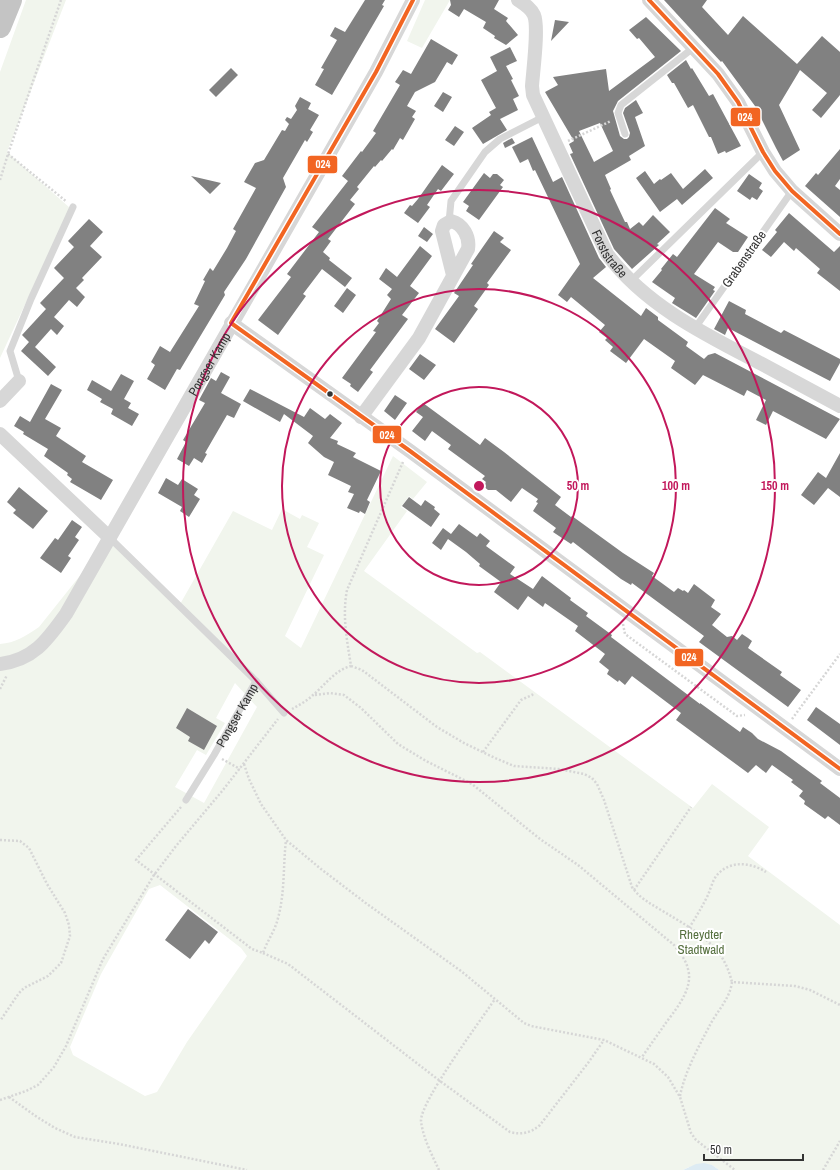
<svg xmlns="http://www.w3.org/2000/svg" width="840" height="1170" viewBox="0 0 840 1170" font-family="'Archivo Narrow',sans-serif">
  <rect width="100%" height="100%" fill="#fff"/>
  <path fill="#f1f5ed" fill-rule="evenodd" d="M26,0H66L7,152L70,208L0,358V72Z
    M425,0H450L422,48L407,41Z
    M393,456L427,482L413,499L409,496L401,507L407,511L364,571L477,653L480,652L693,808L712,784L769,827L748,856L840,925V1170H719L712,1165L689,1167L683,1170H0V644C15,643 26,636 39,627L110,538L179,606L233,511L272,530L282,509L300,519L302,515L319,523L307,547L324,555L285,636L301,648ZM235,683L257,707L204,803L175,787L197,750L206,755L225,723L216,718ZM160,885L241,948L247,956L187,1042L157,1092L145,1096L73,1055L70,1047L101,974L149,889Z"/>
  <path fill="#ddebf3" d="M704,1163L712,1165L719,1170H683L696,1164Z"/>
  <path fill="#818181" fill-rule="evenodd" d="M365,0H385L382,5L384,6L332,95L315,85L324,69L321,68L337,40L330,36L335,27L345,32Z
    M450,0H499L494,9L508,18L506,21L518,35L506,45L494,38L495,36L483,28L486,22L464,9L459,17L448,10L451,5Z
    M664,0H707L702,7L728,35L743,16L797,64L822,36L840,52V95L821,118L812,110L827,93L800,70L779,105L800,150L783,161L776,148L755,106L722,61L721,62Z
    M646,17L681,51L618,101L613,111L620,136L624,139H627L629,137L630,133L623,113L625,108L636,100L643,113L635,117L645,146L629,156L631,160L605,175L611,189L610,190L625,222H627L630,229L639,222L643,226L653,215L670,232L657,244L659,245L632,269L614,249L570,154L573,153L569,144L574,141L545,92L558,85L553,77L606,69L609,91L655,57L639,38L637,39L629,30ZM600,123L613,151L594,162L579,131Z
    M555,20L569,22L551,41Z
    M431,39L458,55L452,65L447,62L435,82L415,92L407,106L416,111L412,117L415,119L403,140L400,138L393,150L392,149L382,161L381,160L375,167L374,166L357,187L359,189L350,200L355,204L328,239L331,241L323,252L330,258L329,260L352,278L345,287L322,269L303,294L306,296L278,335L258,320L291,277L287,274L319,232L312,227L348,181L342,176L361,151L362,152L376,133L373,131L400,85L395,82L403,70L411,74Z
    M510,47L517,61L506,66L513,79L511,80L519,96L513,99L518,110L500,119L507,130L483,144L472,128L491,115L489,112L496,108L481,80L497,71L490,57Z
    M686,60L691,69L692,68L709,96L713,94L741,146L726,153L725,151L718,154L711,137H709L693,105L688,108L674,83H672L667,75Z
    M231,68L238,75L216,97L209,90Z
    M443,92L452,97L443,112L434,106Z
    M300,97L311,103L308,109L319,115L310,130L313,132L307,142L305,140L283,178L286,187L246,259L224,292L225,295L180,370L177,369L165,390L147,379L155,365L151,362L160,346L170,352L199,306L194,304L205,281L203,280L210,268L213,271L227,248L236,231L233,229L256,188L244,182L255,163L264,160L282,130L285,131L289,124L285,120L287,117L291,119L297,110L295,106Z
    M455,126L464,132L454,146L445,140Z
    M532,137L553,182L562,177L599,258L606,267L593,278L641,316L646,308L658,317V320L688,342L686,346L704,359L708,355L715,353L840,419L826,439L773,411L766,425L756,420L766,400L747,390L744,396L703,375L695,385L671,368L675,361L644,339L626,363L610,351L613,347L605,340L607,338L599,332L605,325L571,297L567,302L558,295L580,264L535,170L533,171L528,159L520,163L512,147Z
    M512,138L515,143L505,148L503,143Z
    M840,149V179L835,186L840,190V217L805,186L816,173L818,175Z
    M442,165L454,174L441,191L438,189L427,205L430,207L418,223L404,213L410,205L412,206L418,199Z
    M705,169L713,178L682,205L677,199L660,212L636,178L645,171L654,184L660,179L661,180L671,173L683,189Z
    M484,173L490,178L493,174H497L504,180L500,185L503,187L479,220L466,211L469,206L463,202Z
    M749,174L762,183L759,188L763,191L757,200L752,197L750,200L737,191Z
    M191,176L221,183L210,194Z
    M715,208L730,219L726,223L748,237L738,252H733L718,242L694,274L715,287L713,290L715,291L696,318L672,303L675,298L652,282L662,270L661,269L673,254L677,257Z
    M789,213L834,252L840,246V291L817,273L820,269L796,248L794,251L784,242L771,257L762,250L777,232L775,230Z
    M89,219L103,232L90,246L102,257L82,278L84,280L76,288L85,297L77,307L69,300L54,317L64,326L57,335L51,329L35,347L56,367L48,376L21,351L29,342L22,335L46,309L40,303L64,278L54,268L74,247L68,241Z
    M424,227L433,234L427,242L418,236Z
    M494,231L504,238L500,242L511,250L487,283L489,285L474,306L478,309L454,343L435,329L459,296L454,293L473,265L471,264Z
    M420,246L432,256L410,286L419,293L402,315L408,319L370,370L373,372L358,392L350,386L351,384L342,378L376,332L373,331L379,323L377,321L391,299L387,295L392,289L379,279L386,268L397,277Z
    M347,288L356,295L343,313L334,306Z
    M729,301L746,310L745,314L781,333L784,330L840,359V363L830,381L728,328L725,335L714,329Z
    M420,354L436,365L424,380L409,369Z
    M221,372L230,377L221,393L241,404L234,418L227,415L205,453L207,454L202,463L194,458L189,466L177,459L186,442L183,440L205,403L199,400L211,378L216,381Z
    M121,374L134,381L124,399L131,403L128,408L139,414L132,426L111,414L113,409L100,402L102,399L87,390L92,380L111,391Z
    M51,384L62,390L45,419L61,428L56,436L86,456L82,462L113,480L101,500L70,482L72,479L67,475L68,473L44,456L48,449L23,434L24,432L14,426L20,416L30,422Z
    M250,389L304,417L310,408L325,419L330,414L342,423L330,438L338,441L337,444L356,453L353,457L381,471L367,500L370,502L365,514L360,511L359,513L347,508L354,494L348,492L351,486L328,475L334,462L324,457L308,443L313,436L284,414L280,422L243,401Z
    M395,395L407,403L395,420L384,411Z
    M423,403L480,445L485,438L504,452L561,497L555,505L571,517L572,516L623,553L654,573L652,576L674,592L678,588L683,591L684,590L688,593L694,584L715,600L711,607L721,614L712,625L727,637L732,636L737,640L742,634L748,638L752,641L748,648L782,672L780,675L801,690L788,707L699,642L704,636L632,583L631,585L621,579L573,542L571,544L553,532L556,528L533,511L538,503L536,502L538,499L522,488L511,502L496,490H488L483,486L486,482L482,479L485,476L448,449L451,445L432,431L425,441L412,431L423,417L416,412Z
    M840,453V497L828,488L814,505L801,495L818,472L826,478Z
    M166,478L178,485L182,479L198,489L194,495L200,499L189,517L180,511L182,507L158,493Z
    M19,487L48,511L33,529L13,513L16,510L7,502Z
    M409,497L421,506L425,500L435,507L434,509L440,514L431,527L402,506Z
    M72,520L82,527L75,537L79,540L68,556L71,558L61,573L40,558L55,538L58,540Z
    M459,524L477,537L480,533L490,541L486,546L515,567L510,574L533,589L542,576L571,598L570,600L588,613L586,616L612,635L611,637L700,704V703L740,732L743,727L752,733L758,739L781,751L822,781L820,783L840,798V825L828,816L825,819L804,804L805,801L799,796L803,791L791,782L793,780L772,765L766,773L756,765L748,773L676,720L681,713L632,676L625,685L619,680L618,682L607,674L609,670L599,662L605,654L575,631L578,626L545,603L543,607L528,596L518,610L494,592L501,582L479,566L480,564L466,552L448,539L441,550L432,543L443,528L451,534Z
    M816,707L840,724V745L807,720Z
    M187,708L217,726L204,750L188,741L190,737L176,728Z
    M188,909L218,932L209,944L205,940L190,959L165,940Z"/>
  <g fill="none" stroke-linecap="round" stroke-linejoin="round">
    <path stroke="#d6d6d6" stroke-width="2.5" stroke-dasharray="2 2" stroke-linecap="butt" d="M568,141L611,121
      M8,154L67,202
      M0,180L8,154L61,0
      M623,624L625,634L737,716L745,715
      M351,666L362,670L437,727L464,743L495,758L514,766L559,769L584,774L592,778L597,784L604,800L632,887C640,899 653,905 666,913C686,925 713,940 724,961C728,968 730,975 732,982
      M0,689L7,675
      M315,695L330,693L344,695L361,708L398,744L426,761L472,784L540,839L578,865L674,945C680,953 686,960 688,969C694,990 674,1011 663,1027C656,1037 649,1047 642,1057
      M292,709C299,705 307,701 313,695C325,685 335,670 351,666C347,640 342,616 347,590L403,462
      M792,719L840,654
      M483,752L521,700L532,695L533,694
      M222,759L240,769
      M244,764L249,779L261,804L286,840L321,869L367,904L461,971L524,1023L531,1026L604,1040L654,1064L668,1077L680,1097L691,1133L696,1140L735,1170
      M181,807L136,860L252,949L263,953C267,941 275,931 278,918C285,893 283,866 286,840
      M0,840L20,841L29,848L47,884L65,913L69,925L70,936L61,963L48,976L24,988L19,993L0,1021
      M634,890L691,807
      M689,928C696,917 702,907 708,895C711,888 713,878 719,873C732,860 752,863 766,872
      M263,953L288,964L440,1081L510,1132C521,1135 531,1133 540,1125L588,1063L604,1040
      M680,1096C685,1071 699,1046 711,1023C719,1009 730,998 732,982L795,986L810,990L840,1005
      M9,1097L37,1117L55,1128L75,1137L119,1144L247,1170
      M0,1100L26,1091L38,1085L54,1067L66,1046L103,959L154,875L176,846L223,790L278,719
      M439,1170C432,1155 423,1138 421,1121C420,1102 481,1020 495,999
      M823,1170L840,1141"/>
    <g stroke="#d7d7d7" stroke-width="7">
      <path d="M625,134L618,113L621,105L693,48"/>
      <path d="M449,222L451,201L485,152L500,139L543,117"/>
      <path d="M631,281L763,152"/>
      <path d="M695,328L792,191"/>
      <path d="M19,381L10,351L31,299L73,207"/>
      <path d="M110,538L256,681L284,713"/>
      <path id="s1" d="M186,800L214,755L256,681"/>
    </g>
    <g stroke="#d7d7d7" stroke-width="14">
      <path id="s2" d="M518,0C524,4 531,8 534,15C539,27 533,71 532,86L533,95L607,254C646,306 706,335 762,364C788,378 814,392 840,406"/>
      <path d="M649,0L718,74L738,102L763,152L775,171L792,191L840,234"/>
      <path d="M231,323L410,451L840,769"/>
      <path d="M0,401L19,381"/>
      <path d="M361,417L419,338L468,249C470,237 463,224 451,221L444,225L442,231L453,275"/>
      <path d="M0,434L110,538"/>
      <path id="s3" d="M0,664C34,660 48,639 66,614L376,72L413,0"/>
    </g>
    <path stroke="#c4c4c4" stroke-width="22" d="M0,27L11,0"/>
    <defs>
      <path id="bus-1" d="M413,0L376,72L231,323L410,451L840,769
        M649,0L718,74L738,102L763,152L775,171L792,191L840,234"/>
    </defs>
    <use href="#bus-1" stroke="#fff" stroke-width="7"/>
    <use href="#bus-1" stroke="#f26522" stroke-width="4"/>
  </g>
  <g fill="none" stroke="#c2185b" stroke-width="2">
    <circle cx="479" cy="486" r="99"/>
    <circle cx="479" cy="486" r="197"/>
    <circle cx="479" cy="486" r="296"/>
  </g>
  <circle fill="#333" stroke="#fff" stroke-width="1.5" cx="330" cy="394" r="3.5"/>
  <g text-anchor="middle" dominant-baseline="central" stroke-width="4" stroke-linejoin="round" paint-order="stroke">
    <g font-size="13" fill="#333" stroke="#fff">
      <text stroke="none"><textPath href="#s2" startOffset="279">Forststraße</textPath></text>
      <text transform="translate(744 259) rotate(-55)">Grabenstraße</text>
      <text stroke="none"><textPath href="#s3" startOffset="374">Pongser Kamp</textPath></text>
      <text stroke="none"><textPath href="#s1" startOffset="99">Pongser Kamp</textPath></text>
    </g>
    <g font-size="13" fill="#56703f" stroke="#fff">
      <text x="701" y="934">Rheydter<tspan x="701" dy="15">Stadtwald</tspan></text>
    </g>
  </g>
  <circle cx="479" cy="486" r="6" fill="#c2185b" stroke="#fff" stroke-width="2"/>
  <g font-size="12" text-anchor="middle" font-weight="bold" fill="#c2185b" stroke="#fff" stroke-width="4" stroke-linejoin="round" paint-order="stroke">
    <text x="578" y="490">50 m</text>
    <text x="676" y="490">100 m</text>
    <text x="775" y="490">150 m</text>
  </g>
  <g stroke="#fff" stroke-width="1.5">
    <rect x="730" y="107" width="31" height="20" rx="4" fill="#f26522"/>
    <rect x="307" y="155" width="31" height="19" rx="4" fill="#f26522"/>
    <rect x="372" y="425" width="30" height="19" rx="4" fill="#f26522"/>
    <rect x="674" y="648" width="30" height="19" rx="4" fill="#f26522"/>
  </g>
  <g font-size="11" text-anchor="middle" font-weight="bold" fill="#fff">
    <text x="745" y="121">024</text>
    <text x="323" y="168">024</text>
    <text x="387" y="439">024</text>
    <text x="689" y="661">024</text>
  </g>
  <path d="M704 1154v6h99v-6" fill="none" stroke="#333333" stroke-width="2"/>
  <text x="710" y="1154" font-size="12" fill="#333333" stroke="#ffffff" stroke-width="3" paint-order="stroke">50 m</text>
</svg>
